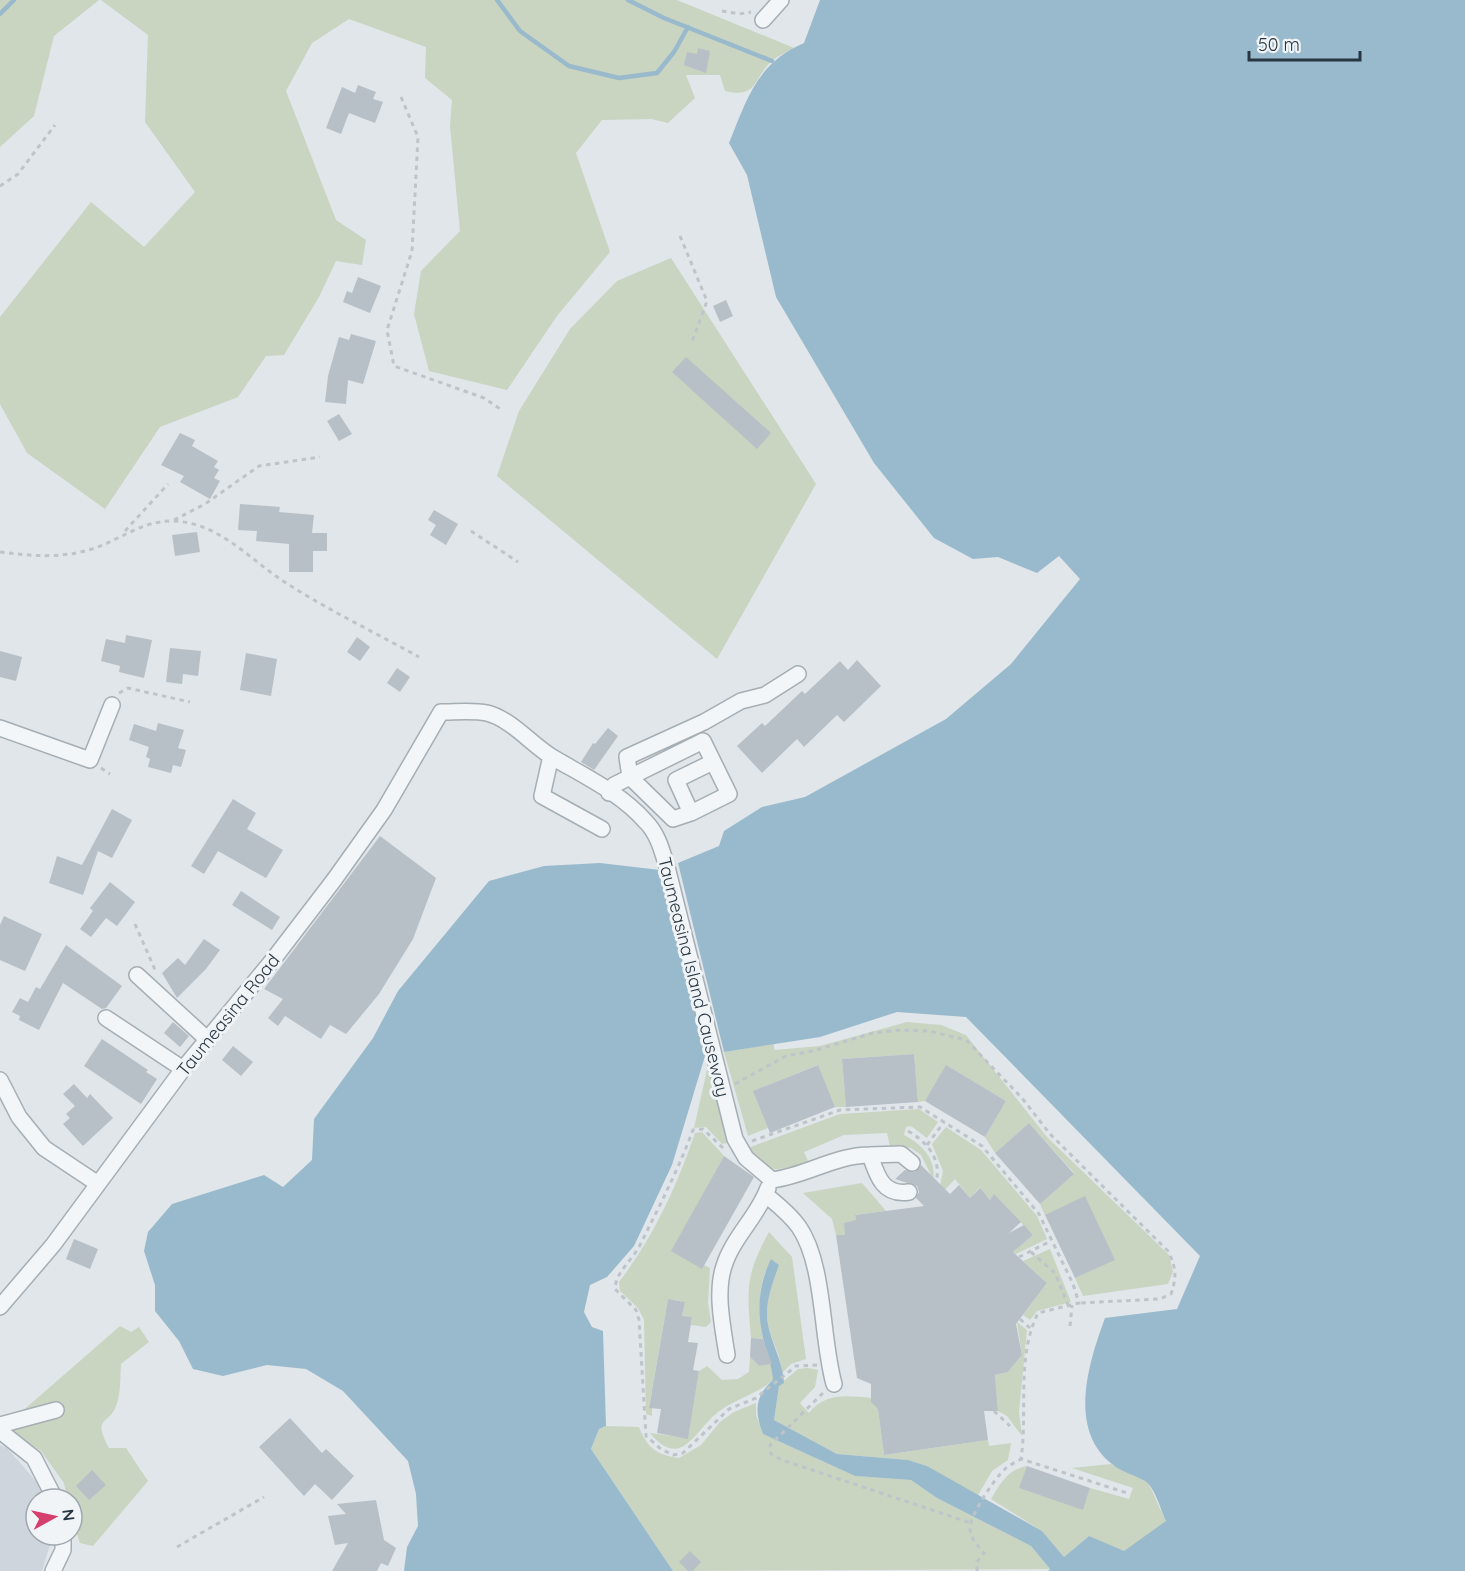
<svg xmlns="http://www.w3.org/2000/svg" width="1465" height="1571" viewBox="0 0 1465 1571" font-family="Quicksand,sans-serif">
  <rect width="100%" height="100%" fill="#e0e6ea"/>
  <path fill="#ced5dc" d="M0,1445L7,1448L42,1488L46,1499H36V1535H53L42,1571H0Z"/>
  <path fill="#c9d4c1" d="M0,0H99L54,36L34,116L0,147Z
    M101,0H677L794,48C787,52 779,55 773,60C752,78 759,99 725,91L720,75H686L695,98L668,123L651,119L602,120L576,153L610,252L557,316L507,390L429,371L414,314L421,271L460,231L450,126L452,100L425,78L426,47L349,19L312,43L286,91L336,220L366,240L362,265L336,261L319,297L284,355L266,356L238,397L160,427L105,509L27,453L0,404V317L91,202L144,247L195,192L145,122L148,35Z
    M671,258L816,484L717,659L497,476L519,411L570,329L617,281Z
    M907,1022L941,1025L966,1035L1047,1137L1169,1255L1173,1272L1168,1284L1083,1296L1075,1278L1114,1260L1045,1215L1040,1204L1074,1173L1029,1123L995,1153L985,1137L1006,1101L947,1066L925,1101L918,1102L914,1054L842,1059L846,1107H835L817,1065L754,1091L768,1128L748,1136L724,1052L774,1044V1050L820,1046Z
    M709,1061L727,1143L722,1144L706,1127L694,1128Z
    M919,1109L938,1122L927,1138L911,1126L906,1127L904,1135C920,1143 937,1159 933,1179L921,1155L911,1148L890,1147L887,1133L844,1135L804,1152L808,1161L794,1167L769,1170L748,1148L840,1114Z
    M946,1127L981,1150L1037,1216L1047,1239L1016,1254L1013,1252L1033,1235L994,1195L990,1200L979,1188L970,1198L955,1179L944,1191L940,1186L943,1171L932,1144Z
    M702,1132L724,1156L672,1251L702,1268L704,1265L710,1268L708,1303L711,1322L706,1327L691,1325L692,1318L682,1316L685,1302L668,1299L649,1407L652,1408V1416L646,1414L644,1320L638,1308L620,1291L619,1282C653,1238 677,1186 695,1133Z
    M862,1183L886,1211L855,1215L856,1220L845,1235H836L832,1219L803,1193Z
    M769,1232L792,1257L806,1359L791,1364L782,1373C781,1356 773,1344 769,1328C763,1306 772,1285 779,1265L772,1260C755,1285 760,1310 763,1339L751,1338C747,1289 745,1276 769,1232Z
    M1050,1249L1071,1302L1037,1311L1030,1320L1023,1315L1047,1283L1023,1261Z
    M1017,1322L1027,1330L1019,1412L1022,1436L1007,1416L998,1411L995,1375L1008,1372L1022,1355Z
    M120,1326L131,1332L139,1327L149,1342L121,1364C120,1377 121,1391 117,1403C110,1427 91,1414 109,1448H126L148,1481L93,1546L80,1543L72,1520V1499H67L64,1483L41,1451L3,1428Z
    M750,1357L759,1366L772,1364L773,1380C757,1394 738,1398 721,1410C696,1426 683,1473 650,1433L688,1438L699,1371L707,1366L722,1380L738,1379L749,1372Z
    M808,1368L818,1370L815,1387L800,1403L809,1413C826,1392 847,1396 871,1398L878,1409L884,1455L988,1440L989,1446L1011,1443L1008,1460L992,1471L977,1497L927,1466L908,1460L837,1454L774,1420L779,1385L798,1369Z
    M756,1403V1415L763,1434L855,1476L911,1480L937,1498L1031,1546L1050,1569L673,1571L591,1449L599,1429L606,1426L639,1427C647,1448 657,1455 679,1458L701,1445L720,1422L734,1412Z
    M1111,1464L1148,1482L1166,1522L1123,1552L1089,1536L1064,1557L1042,1531L991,1499C1000,1484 1008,1469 1027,1466L1020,1488L1083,1509L1090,1488L1129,1499L1133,1488L1072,1468Z"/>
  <path fill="#99bacc" d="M820,0H1465V1571H1048L1050,1569L1031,1546L937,1498L911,1480L855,1476L763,1434C754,1411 755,1396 773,1380C772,1365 766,1353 763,1338C757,1310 758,1286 771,1259L779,1265C772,1285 763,1307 769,1329C774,1348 783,1364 784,1383L779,1386L774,1420L837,1454L908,1460L927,1466L1042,1531L1064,1557L1089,1536L1124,1551L1166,1521C1161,1511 1155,1487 1145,1481C1135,1475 1121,1472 1112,1464C1067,1429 1089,1362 1105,1318L1177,1309L1200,1256L966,1017L897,1012L820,1037L724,1052L678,863L719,846L724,831L762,807L805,797L946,719L1011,664L1080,579L1059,556L1037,573L998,557L973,559L934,538L874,463L776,297L747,175L729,143C747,99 757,63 804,43Z
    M600,863L660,870L705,1056L672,1165L634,1246L607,1277L590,1285L584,1312L592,1327L603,1331L606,1426L599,1429L591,1449L673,1571H404L407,1547L418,1526L416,1494L408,1461L343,1391L306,1369L267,1365L223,1376L193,1369L179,1341L155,1311V1285L144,1251L148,1232L172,1204L264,1175L283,1187L312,1160L314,1119L373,1038L398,991L489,881L544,866Z"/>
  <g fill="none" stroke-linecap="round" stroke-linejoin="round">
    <path stroke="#99bacc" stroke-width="4.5" d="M497,0L520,31L569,66L619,78L657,73L674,52L688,27
      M628,0L664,18L772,61
      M0,14L14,0"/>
  </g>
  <path fill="#b7c0c7" d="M698,48L710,51L706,73L684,65L687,52L697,54Z
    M358,85L376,92L373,99L383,102L375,123L349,113L341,134L326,128L342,87L355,93Z
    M358,277L381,286L370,313L343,302L347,291L352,293Z
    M726,300L733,316L720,322L713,306Z
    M351,334L376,341L363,384L348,380L346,404L325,402L328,376L339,337L349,340Z
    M686,357L771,433L757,449L672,372Z
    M339,414L352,434L339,441L327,421Z
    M180,433L195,440L192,446L218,461L214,467L219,470L214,478L220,481L210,499L180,482L184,476L161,465Z
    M240,504L280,507L279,512L314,515L312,533H327V551H313V572H289V544L256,541L257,531L238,530Z
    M434,510L458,524L446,545L430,535L436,525L428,520Z
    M197,532L200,552L175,556L172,535Z
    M126,635L152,640L144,678L119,672L120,666L101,661L106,639L125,643Z
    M357,637L370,647L360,661L347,652Z
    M170,648L201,651L198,676L183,674L182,684L166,682Z
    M0,651L22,657L16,681L0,677Z
    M246,653L277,659L271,696L240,690Z
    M857,660L881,686L844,722L837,715L804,747L797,739L762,773L737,746L762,723L765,726L802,691L805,694L840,661L848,670Z
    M397,668L410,677L400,692L387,683Z
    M158,723L184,730L178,748L186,750L181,767L173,765L171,773L148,767L150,759L146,757L149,747L129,740L134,724L156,731Z
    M608,728L618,736L594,770L581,762L593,743L595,744Z
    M233,799L256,813L247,829L283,850L266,878L218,851L204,874L191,866Z
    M112,809L132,820L112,858L98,851L83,895L49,883L57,856L82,865Z
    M380,836L436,878L413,939L379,994L346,1034L330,1025L321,1039L285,1016L278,1026L268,1018L283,999L264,989Z
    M110,882L135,902L117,926L106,918L91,937L80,929L93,911L90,908Z
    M241,891L280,917L272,930L232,905Z
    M4,916L42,934L25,971L0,960V925Z
    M204,939L220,950L206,969L177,998L162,973L178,958L185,965Z
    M66,945L122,986L106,1008L102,1009L63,983L39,1030L19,1020L20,1016L12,1012L20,998L28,1002L36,987L40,989Z
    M173,1022L189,1036L180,1047L164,1033Z
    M102,1039L148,1070L146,1072L157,1079L141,1104L84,1066Z
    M233,1046L253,1062L241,1076L222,1060Z
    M914,1054L918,1102L846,1107L842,1059Z
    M818,1065L835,1107L770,1133L753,1091Z
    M946,1065L1006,1101L985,1137L925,1101Z
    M74,1084L87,1098L90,1094L113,1118L83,1146L63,1124L70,1118L66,1114L75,1106L63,1094Z
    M1029,1123L1074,1174L1040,1204L995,1153Z
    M724,1156L754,1177L702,1269L671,1251Z
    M921,1165L950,1194L959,1185L970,1198L980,1188L990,1200L994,1194L1021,1222L1009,1233L1024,1225L1033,1235L1013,1252L1047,1283L1016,1324L1022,1355L1008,1372L995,1375L998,1411H984L988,1440L884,1455L878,1409L871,1402V1384L857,1378L836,1235H845L844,1223L856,1220L855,1215L924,1206L916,1198L919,1192L917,1186L895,1179L905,1170L915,1172Z
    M1085,1196L1115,1260L1075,1278L1045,1215Z
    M74,1239L98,1249L90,1269L66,1259Z
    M668,1299L685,1302L682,1316L692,1317L688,1342L698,1343L693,1370L699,1371L688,1439L657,1433L661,1409L649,1408Z
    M751,1338L763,1339L772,1364L759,1366L750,1357Z
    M290,1418L322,1453L326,1449L354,1476L332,1500L315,1484L304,1496L259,1447Z
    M1027,1466L1090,1488L1083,1510L1019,1488Z
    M92,1470L106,1485L89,1500L76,1486Z
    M376,1500L384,1540L396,1548L388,1566L381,1563L377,1571H332L348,1543L335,1545L328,1516L346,1514L337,1504Z
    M690,1551L701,1562L693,1571H688L679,1562Z"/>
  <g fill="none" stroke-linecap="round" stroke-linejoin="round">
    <defs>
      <path id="minor" d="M763,20L781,0
        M0,728L90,760L112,705
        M551,756L542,796L602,829
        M609,793L614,785L703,741L729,794L691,813L676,780L713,762
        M691,813L673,819L630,777L627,757L704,722L741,701L765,695L798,674
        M137,975L208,1040
        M106,1018L183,1069
        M0,1080L19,1117L44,1148L98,1184
        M772,1180C806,1176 835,1155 870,1155
        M909,1192C883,1196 877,1176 870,1155L901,1154L912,1163
        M766,1195C778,1205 790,1214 799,1227C825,1265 821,1338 834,1384
        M0,1307L53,1245L183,1069L272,961L334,880L384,810L441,712C456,712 473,710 487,713C511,719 531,744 552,757C584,776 621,793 646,822C658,834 662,851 667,867L735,1139L746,1158L772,1180
        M727,1355C723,1328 715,1293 724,1266C733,1237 758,1216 768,1188
        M0,1425L56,1410
        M0,1431L34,1458L55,1499
        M53,1571L63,1550V1535"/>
    </defs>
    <use href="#minor" stroke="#a5aeb4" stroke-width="18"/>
    <path stroke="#bec4c9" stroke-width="3" stroke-dasharray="4.5 4.5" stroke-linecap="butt" d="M722,11L739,14L751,12
      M401,97L418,137L412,251L387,330L394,366L484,398L503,411
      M0,186L18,174L55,125
      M680,236L707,301L692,342
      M174,520L205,504L259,466L320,457
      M125,531L168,484
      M471,531L518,562
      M0,552C33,556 62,559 95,548C121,539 142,521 172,521C218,522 247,557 283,581C326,609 374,632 419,657
      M119,693L128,688L190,702
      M101,768L110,774
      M135,924L156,972
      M735,1084L786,1056L813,1051L873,1033L901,1030L929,1031L966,1040L1022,1098L1050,1134L1168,1251C1176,1267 1177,1277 1171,1294L1160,1299L1079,1303
      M908,1131C927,1142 942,1159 936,1182
      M752,1141L840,1110L920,1107L982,1146L1039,1214L1073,1284L1079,1303L1038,1313C1016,1357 1028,1412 1021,1459L1127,1493
      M927,1145L944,1122
      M723,1148L703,1129L693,1130C678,1170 659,1207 640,1245C632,1261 616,1271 615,1289L636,1310L639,1320L646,1436L661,1449L673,1455L683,1453L729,1409L756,1398L796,1366L817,1365
      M1031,1252L1055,1273L1068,1305
      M1019,1257L1051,1241
      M1020,1319L1030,1328
      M1070,1326L1072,1305
      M823,1393L770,1445L771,1454L782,1460L971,1523
      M994,1411L1010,1426
      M177,1547L264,1497
      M977,1571V1562L984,1553C978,1546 971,1539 970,1529C969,1516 995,1478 1005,1469C1009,1465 1016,1462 1021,1459"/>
    <use href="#minor" stroke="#f3f6f8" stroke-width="15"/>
  </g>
  <g text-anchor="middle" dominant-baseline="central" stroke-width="6" stroke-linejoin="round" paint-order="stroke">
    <g font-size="18" fill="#283642" stroke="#f0f4f7">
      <text transform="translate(694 977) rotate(76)">Taumeasina Island Causeway</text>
      <text transform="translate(228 1015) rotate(-51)">Taumeasina Road</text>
    </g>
  </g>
  <g transform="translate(54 1517) rotate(82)"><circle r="28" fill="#f0f4f7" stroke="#a0a8af" stroke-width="1.5"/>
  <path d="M0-4.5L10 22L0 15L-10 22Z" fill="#d63e6d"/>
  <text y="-9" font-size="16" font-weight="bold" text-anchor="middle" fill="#283642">N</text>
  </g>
  <path d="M1249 51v9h111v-9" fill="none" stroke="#283642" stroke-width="3"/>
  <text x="1258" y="51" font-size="18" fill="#283642" stroke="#f0f4f7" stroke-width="4.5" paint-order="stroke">50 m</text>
</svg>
